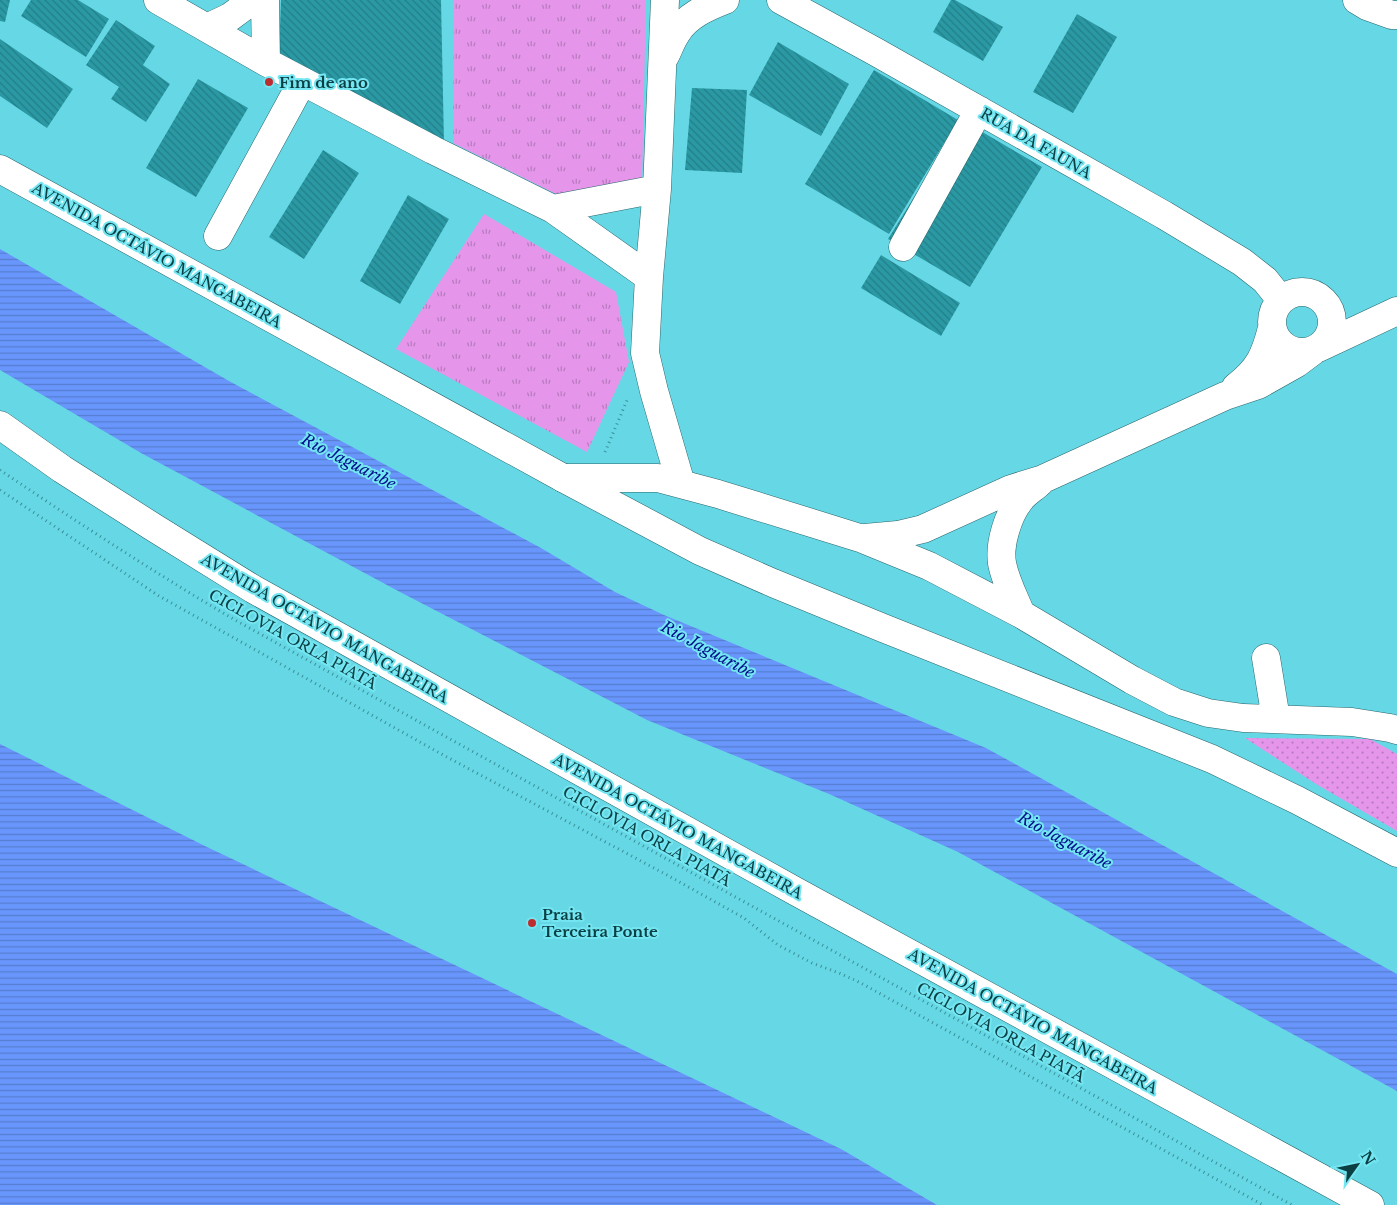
<svg xmlns="http://www.w3.org/2000/svg" width="1397" height="1205" viewBox="0 0 1397 1205" font-family="'Libre Baskerville',serif">
  <defs>
    <pattern id="grass-tufts" width="24" height="20" patternUnits="userSpaceOnUse" patternTransform="scale(1.25)"><rect width="24" height="20" fill="#e595ea"/><path d="M3 7l-1-3M5 7V3M7 7l1-3M15 17l-1-3M17 17v-4M19 17l1-3" fill="none" stroke="#b87bbf"/></pattern>
    <pattern id="park-dots" width="8" height="8" patternUnits="userSpaceOnUse" patternTransform="scale(1.25)"><rect width="8" height="8" fill="#e595ea"/><path d="M2 2h.1M6 6h.1" fill="none" stroke="#b87bbf" stroke-width="1.8" stroke-linecap="round"/></pattern>
    <pattern id="water-rules" width="6" height="5" patternUnits="userSpaceOnUse" patternTransform="scale(1.25)"><rect width="6" height="5" fill="#6996fd"/><path d="M0 2.5h6" fill="none" stroke="#557cce"/></pattern>
    <pattern id="building-back-hatch" width="6" height="6" patternUnits="userSpaceOnUse" patternTransform="scale(1.25)"><rect width="6" height="6" fill="#2a99a4"/><path d="M-1 5l2 2M0 0l6 6M5-1l2 2" fill="none" stroke="#227e87"/></pattern>
  </defs>
  <rect width="100%" height="100%" fill="#66d8e5"/>
  <path fill="url(#grass-tufts)" d="M454,0H646L642,182L564,198L453,143Z
    M484,214L616,292L629,362L587,452L396,349Z"/>
  <path fill="url(#park-dots)" d="M1245,738L1370,739L1397,754V831L1316,784Z"/>
  <path fill="url(#water-rules)" d="M0,249L229,381L541,548L615,592L664,615L986,748L1397,974V1091L958,852L829,794L647,720L400,592L141,453L0,370Z
    M0,744L207,847L841,1149L937,1205H0Z"/>
  <path fill="url(#building-back-hatch)" d="M0,0H10L5,22L0,21Z
    M31,0H78L109,19L86,57L21,16Z
    M281,0H441L444,143L279,54Z
    M951,0H955L1003,27L983,61L933,32Z
    M1077,14L1117,37L1073,113L1033,92Z
    M116,20L155,46L143,65L170,84L146,122L111,99L119,87L86,65Z
    M0,39L73,89L47,128L0,96Z
    M778,42L849,84L821,136L749,95Z
    M874,70L958,120L889,234L805,184Z
    M198,79L248,108L196,197L146,168Z
    M692,88L747,90L742,173L685,170Z
    M962,120L1042,167L970,287L888,239Z
    M323,150L359,173L304,259L269,237Z
    M408,195L449,219L400,304L360,281Z
    M881,255L960,303L941,336L861,288Z"/>
  <g fill="none" stroke-linecap="round" stroke-linejoin="round">
    <defs>
      <path id="minor" d="M158,0L266,62L433,150L553,209L649,277
        M265,0L266,62
        M665,0L657,189L649,277L645,353L654,391L681,484
        M781,0L876,52L1164,215L1242,262L1265,280L1281,300
        M1357,0L1367,6L1392,15H1397
        M207,28L230,17L253,0
        M665,56C669,49 671,41 676,34C686,16 707,7 725,0
        M553,209L657,189
        M218,236L302,82
        M903,247L979,110
        M1272 322a30 30 0 1 1 60 0a30 30 0 1 1-60 0Z
        M1318,348L1397,311
        M1236,387C1259,369 1265,356 1272,328
        M563,478H658L718,494L863,539L929,566L1021,614L1132,680L1174,702L1208,713L1243,718L1352,722L1390,728L1397,730
        M865,538L898,535L923,529L1011,489L1043,479L1225,396L1258,385L1297,363L1313,351
        M1021,614C1014,597 1005,580 1002,563C999,544 1008,515 1020,500C1025,493 1034,488 1040,482
        M1266,658L1276,719"/>
      <path id="major" d="M0,169L563,478L700,551L773,583L883,628L1212,759L1297,800L1397,853
        M0,425L62,469L153,527L253,589L795,891L1370,1205"/>
    </defs>
    <use href="#minor" stroke="#29666c" stroke-width="29"/>
    <use href="#major" stroke="#29666c" stroke-width="29"/>
    <path stroke="#3a8f98" stroke-width="3" stroke-dasharray="1 4" stroke-linecap="butt" d="M605,452L628,398
      M0,470C77,522 155,573 235,620L1292,1205
      M0,490L159,596L445,756L667,875L744,918L778,945L812,963L839,973L859,982L1263,1205"/>
    <use href="#minor" stroke="#fff" stroke-width="28"/>
    <use href="#major" stroke="#fff" stroke-width="28"/>
  </g>
  <g fill="#bd2d30" stroke="#74e6f2" stroke-width="2">
    <circle cx="269" cy="82" r="5"/>
    <circle cx="532" cy="923" r="5"/>
  </g>
  <g text-anchor="middle" dominant-baseline="central" stroke-width="4" stroke-linejoin="round" paint-order="stroke">
    <g font-size="15" font-weight="bold" fill="#0b3f44" stroke="#74e6f2" text-anchor="start">
      <text x="279" y="82">Fim de ano</text>
      <text x="542" y="914">Praia<tspan x="542" dy="17">Terceira Ponte</tspan></text>
    </g>
    <g font-size="15" fill="#0b3f44" stroke="#74e6f2">
      <text transform="translate(1036 143) rotate(30)">RUA DA FAUNA</text>
      <text transform="translate(157 255) rotate(29)">AVENIDA OCTÁVIO MANGABEIRA</text>
      <text transform="translate(325 628) rotate(30)">AVENIDA OCTÁVIO MANGABEIRA</text>
      <text transform="translate(293 639) rotate(29)">CICLOVIA ORLA PIATÃ</text>
      <text transform="translate(678 826) rotate(29)">AVENIDA OCTÁVIO MANGABEIRA</text>
      <text transform="translate(647 836) rotate(29)">CICLOVIA ORLA PIATÃ</text>
      <text transform="translate(1033 1021) rotate(29)">AVENIDA OCTÁVIO MANGABEIRA</text>
      <text transform="translate(1001 1032) rotate(29)">CICLOVIA ORLA PIATÃ</text>
    </g>
    <g font-size="16" font-style="italic" fill="#030f8b" stroke="#74e6f2">
      <text transform="translate(349 461) rotate(27)">Rio Jaguaribe</text>
      <text transform="translate(708 649) rotate(28)">Rio Jaguaribe</text>
      <text transform="translate(1065 840) rotate(28)">Rio Jaguaribe</text>
    </g>
  </g>
  <g transform="translate(1357 1165) rotate(57)" stroke="#74e6f2" stroke-width="4" paint-order="stroke">
  <path d="M0-4L9 19L0 12L-9 19Z" fill="#0b3f44"/>
  <text y="-8" font-size="14" font-weight="bold" text-anchor="middle" fill="#0b3f44">N</text>
  </g>
</svg>
